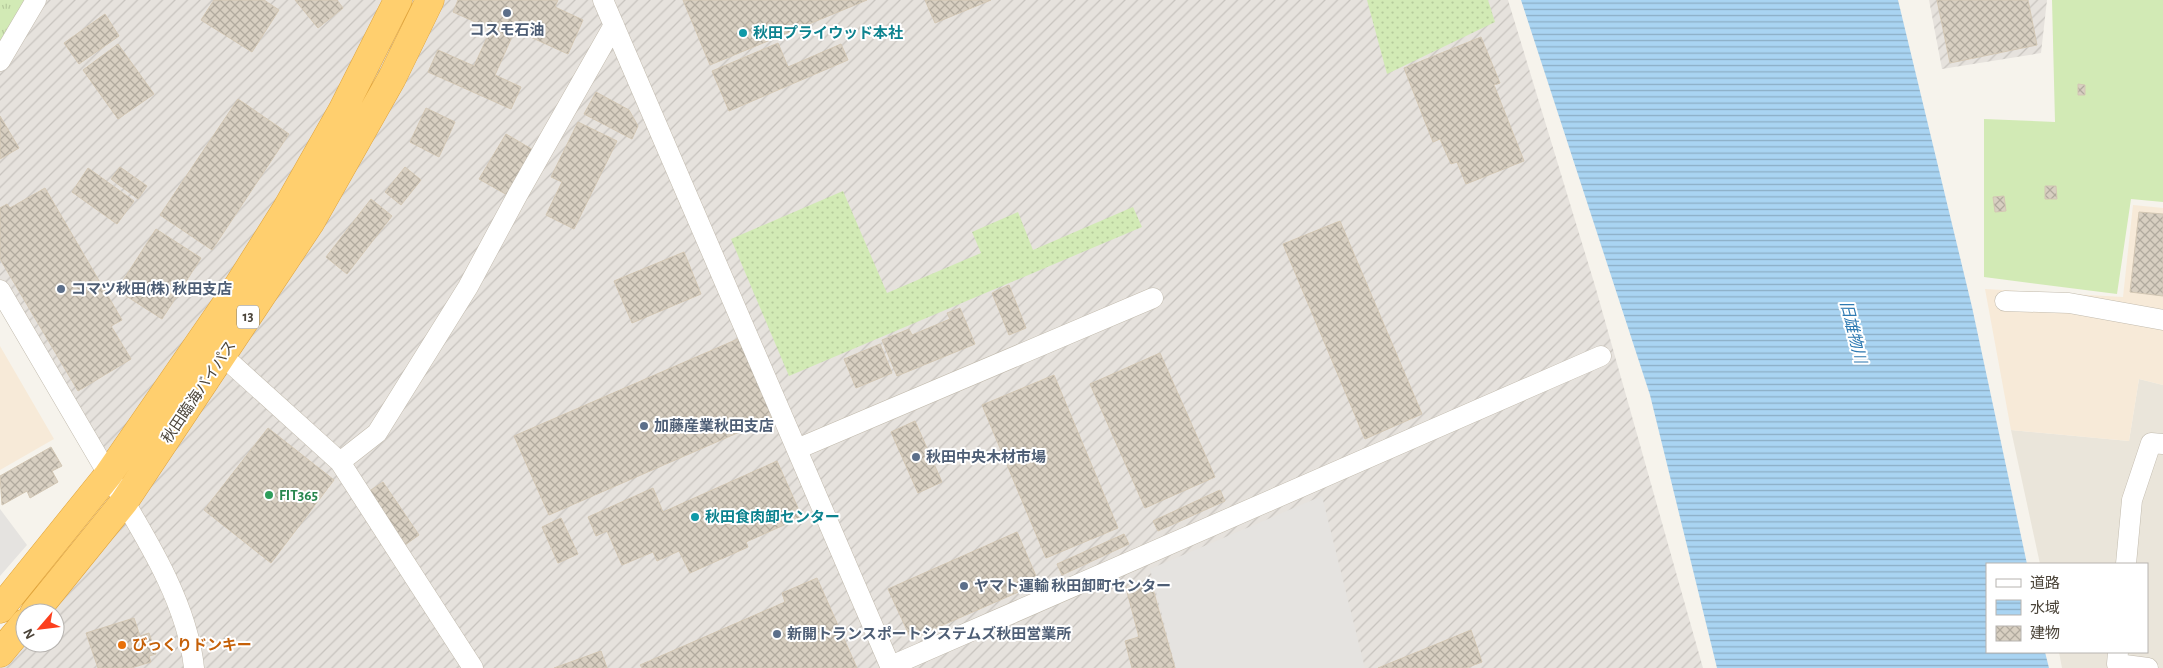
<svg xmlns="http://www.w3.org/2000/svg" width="2163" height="668" viewBox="0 0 2163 668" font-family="'Alegreya Sans','Noto Sans JP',sans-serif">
  <defs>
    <pattern id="industrial-furrows" width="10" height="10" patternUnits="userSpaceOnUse" patternTransform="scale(1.25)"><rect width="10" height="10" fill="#e6e2dd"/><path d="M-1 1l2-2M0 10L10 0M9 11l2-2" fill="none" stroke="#c7c3be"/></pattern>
    <pattern id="grass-dots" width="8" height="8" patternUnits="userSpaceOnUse" patternTransform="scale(1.25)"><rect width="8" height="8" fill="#d2eab5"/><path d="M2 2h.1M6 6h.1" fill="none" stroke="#b6ca9c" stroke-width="1.8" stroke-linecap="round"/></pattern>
    <pattern id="park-tufts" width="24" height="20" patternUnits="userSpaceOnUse" patternTransform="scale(1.25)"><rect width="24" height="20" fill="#d2eab5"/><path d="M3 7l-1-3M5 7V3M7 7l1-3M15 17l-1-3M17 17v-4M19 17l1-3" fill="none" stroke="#b6ca9c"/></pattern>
    <pattern id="water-rules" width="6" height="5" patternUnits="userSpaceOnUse" patternTransform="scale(1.25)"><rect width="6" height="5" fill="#a9d4f2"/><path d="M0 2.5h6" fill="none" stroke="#8caec5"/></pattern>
    <pattern id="building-cross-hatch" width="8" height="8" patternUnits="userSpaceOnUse" patternTransform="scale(1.25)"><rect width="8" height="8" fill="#d8cfc1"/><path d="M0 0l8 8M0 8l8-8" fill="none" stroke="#b1aa9e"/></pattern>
  </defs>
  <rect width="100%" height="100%" fill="#f6f3ec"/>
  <path fill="#eae5da" d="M2139,379L2163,385V668H2062L2059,652H2147V564H2040L2011,430L2129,441Z"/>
  <path fill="#f7ead8" d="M2133,205L2163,208V385L2139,379L2129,441L2011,430L1985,289L2123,297Z
    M0,346L54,439L0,470Z"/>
  <path fill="url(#industrial-furrows)" d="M30,0H1508L1596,289L1703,668H0L25,643H55V613H44L134,505L0,279V50Z
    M1929,0H2047L2041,53L1942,69Z"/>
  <path fill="url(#grass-dots)" d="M1367,0H1488L1495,22L1387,74Z
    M843,191L887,293L981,253L972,232L1018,212L1033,250L1133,207L1142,227L789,376L731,239Z"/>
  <path fill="url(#park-tufts)" d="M0,0H26L0,42Z"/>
  <path fill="#d2eab5" d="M2052,0H2163V202L2131,199L2117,294L1984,277V119L2055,122Z"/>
  <path fill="#e5e3e0" d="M1322,496L1365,668H1176L1150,569Z
    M0,509L27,545L0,576Z"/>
  <path fill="url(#water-rules)" d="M1521,0H1898L1972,307L2027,564H1987V652H2045L2049,668H1717L1650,395Z"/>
  <path fill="url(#building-cross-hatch)" stroke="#d3c7b4" d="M214,0H264L279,10L252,52L201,20Z
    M295,0H337L343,8L318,28Z
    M458,0H558L555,7L583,20L568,54L515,30L495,75L521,87L511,109L428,72L438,50L474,66L491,29L453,12Z
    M683,0H867L710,65Z
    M925,0H991L935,23Z
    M1937,0H2028L2037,45L1950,63Z
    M105,14L119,36L79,64L64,43Z
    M1481,37L1500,83L1494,85L1524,161L1466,184L1457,162L1451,164L1440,139L1433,142L1404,68Z
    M778,43L788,67L841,44L848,60L729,111L712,71Z
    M118,44L154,94L118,119L83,70Z
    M2078,84L2085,85V95H2078Z
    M596,92L629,110L638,126L632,139L584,114Z
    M238,99L289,134L212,250L160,215Z
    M426,108L455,122L439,157L410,142Z
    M0,116L19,148L0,159Z
    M578,122L617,141L574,229L546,215L562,182L551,177Z
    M506,134L535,151L509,196L479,179Z
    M120,167L147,186L138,199L111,179Z
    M405,167L421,180L401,205L385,192Z
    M88,168L134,201L117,224L72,192Z
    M2045,186H2056L2057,199H2045Z
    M45,188L122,320L111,326L131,359L78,391L0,259V208L7,204L10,208Z
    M2004,196L2006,211L1995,212L1993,197Z
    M371,199L392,216L347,274L326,257Z
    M2139,212L2163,214V296L2130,292Z
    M1340,221L1422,414L1365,439L1283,244Z
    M156,229L201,258L162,319L117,290Z
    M684,252L701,294L632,323L614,281Z
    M1009,285L1026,328L1009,335L992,293Z
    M960,308L975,344L897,376L882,340L909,329L912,335L950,319L947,313Z
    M740,338L774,417L549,515L514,436Z
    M880,344L892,373L856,388L844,359Z
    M1160,353L1215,477L1145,508L1090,384Z
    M1054,375L1118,528L1046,558L982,405Z
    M915,421L942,482L918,493L891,432Z
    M268,428L334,480L271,563L204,510Z
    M51,447L62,466L52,471L58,482L30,498L27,491L2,505L0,476Z
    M777,461L802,517L746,542L748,547L690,573L679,551L657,561L653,552L622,565L607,531L596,536L588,517L653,488L663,512Z
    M383,482L419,535L402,547L365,494Z
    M1220,490L1225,501L1158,531L1153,521Z
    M561,518L578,554L558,563L542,527Z
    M1017,532L1039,583L911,639L888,589Z
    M1124,534L1129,544L1062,575L1057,564Z
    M817,578L857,668H642L640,665L785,602L782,593Z
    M1151,582L1175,668H1132L1125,641L1139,637L1126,588Z
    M134,618L140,636L149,633L156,654L149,656L151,662L131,668H98L86,633Z
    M1471,630L1482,662L1466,668H1378Z
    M601,651L607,668H554Z"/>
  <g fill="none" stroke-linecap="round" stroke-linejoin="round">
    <defs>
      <path id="minor" d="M603,0L891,668
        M0,61L36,0
        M0,290C35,350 70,410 105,469C140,529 187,598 194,668
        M2005,301L2069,303L2163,320
        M213,347L340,462L473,668
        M797,449L1153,298
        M340,462L377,433L468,287L518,194L614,25
        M2126,564L2132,500L2151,443L2163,444
        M2118,652L2117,664L2148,668
        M891,666L1601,356"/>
      <path id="highway" d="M0,609L108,475L231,297L287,208L342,111L398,0
        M34,613L124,502L310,223L392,78L430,0
        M0,653L25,623"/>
    </defs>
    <use href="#minor" stroke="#c2bbae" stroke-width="21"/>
    <use href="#highway" stroke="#e0a43c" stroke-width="29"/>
    <use href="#minor" stroke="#fff" stroke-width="20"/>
    <use href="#highway" stroke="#ffcf6e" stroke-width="28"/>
  </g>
  <g fill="#5c6f8a" stroke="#fff" stroke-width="2">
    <circle cx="507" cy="13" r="5"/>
    <circle cx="61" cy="289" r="5"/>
    <circle cx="644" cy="426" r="5"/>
    <circle cx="916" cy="457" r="5"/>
    <circle cx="964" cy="586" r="5"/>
    <circle cx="777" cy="634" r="5"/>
  </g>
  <g fill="#0f9aa8" stroke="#fff" stroke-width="2">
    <circle cx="743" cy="33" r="5"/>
    <circle cx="695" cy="517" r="5"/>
  </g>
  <circle fill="#2e9e5b" stroke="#fff" stroke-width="2" cx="269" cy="495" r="5"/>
  <circle fill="#e8710a" stroke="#fff" stroke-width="2" cx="122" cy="645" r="5"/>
  <g text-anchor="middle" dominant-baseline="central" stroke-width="4" stroke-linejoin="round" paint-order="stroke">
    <rect fill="#fff" stroke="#817c74" stroke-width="1" x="237" y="305.5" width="22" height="23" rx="4"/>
    <g font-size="14" font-weight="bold" fill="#4b4439">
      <text x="248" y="317">13</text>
    </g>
    <g font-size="15" font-weight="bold" fill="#4e5e75" stroke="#fff" text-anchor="start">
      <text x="507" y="30" text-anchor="middle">コスモ石油</text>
      <text x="71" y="289">コマツ秋田(株) 秋田支店</text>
      <text x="654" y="426">加藤産業秋田支店</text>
      <text x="926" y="457">秋田中央木材市場</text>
      <text x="974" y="586">ヤマト運輸 秋田卸町センター</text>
      <text x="787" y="634">新開トランスポートシステムズ秋田営業所</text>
    </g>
    <g font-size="15" font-weight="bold" fill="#0d838f" stroke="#fff" text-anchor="start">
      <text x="753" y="33">秋田プライウッド本社</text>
      <text x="705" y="517">秋田食肉卸センター</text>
    </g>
    <g font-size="15" fill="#4b4439" stroke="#fff">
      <text transform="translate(199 392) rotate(-56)">秋田臨海バイパス</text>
    </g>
    <g font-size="15" font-weight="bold" fill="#27864d" stroke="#fff" text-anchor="start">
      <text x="279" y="495">FIT365</text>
    </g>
    <g font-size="15" font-weight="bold" fill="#c56008" stroke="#fff" text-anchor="start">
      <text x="132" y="645">びっくりドンキー</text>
    </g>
    <g font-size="16" font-style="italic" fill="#2e7ab2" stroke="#fff">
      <text transform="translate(1853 332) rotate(76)">旧雄物川</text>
    </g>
  </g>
  <rect x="1986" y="563" width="162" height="90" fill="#ffffff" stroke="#b7b4b0"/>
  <rect x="1996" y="579" width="25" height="8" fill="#ffffff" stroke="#b7b4b0"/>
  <text x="2030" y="588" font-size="15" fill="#4b4439">道路</text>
  <rect x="1996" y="600" width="25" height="15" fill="url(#water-rules)" stroke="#b7b4b0"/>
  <text x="2030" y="613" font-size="15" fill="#4b4439">水域</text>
  <rect x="1996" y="626" width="25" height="15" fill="url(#building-cross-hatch)" stroke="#b7b4b0"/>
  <text x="2030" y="638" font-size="15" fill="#4b4439">建物</text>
  <g transform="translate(40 628) rotate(242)"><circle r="24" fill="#ffffff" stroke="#b7b4b0"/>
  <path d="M0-4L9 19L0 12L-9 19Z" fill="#fc3f1d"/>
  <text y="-8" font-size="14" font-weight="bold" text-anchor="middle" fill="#4b4439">N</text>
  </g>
</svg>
